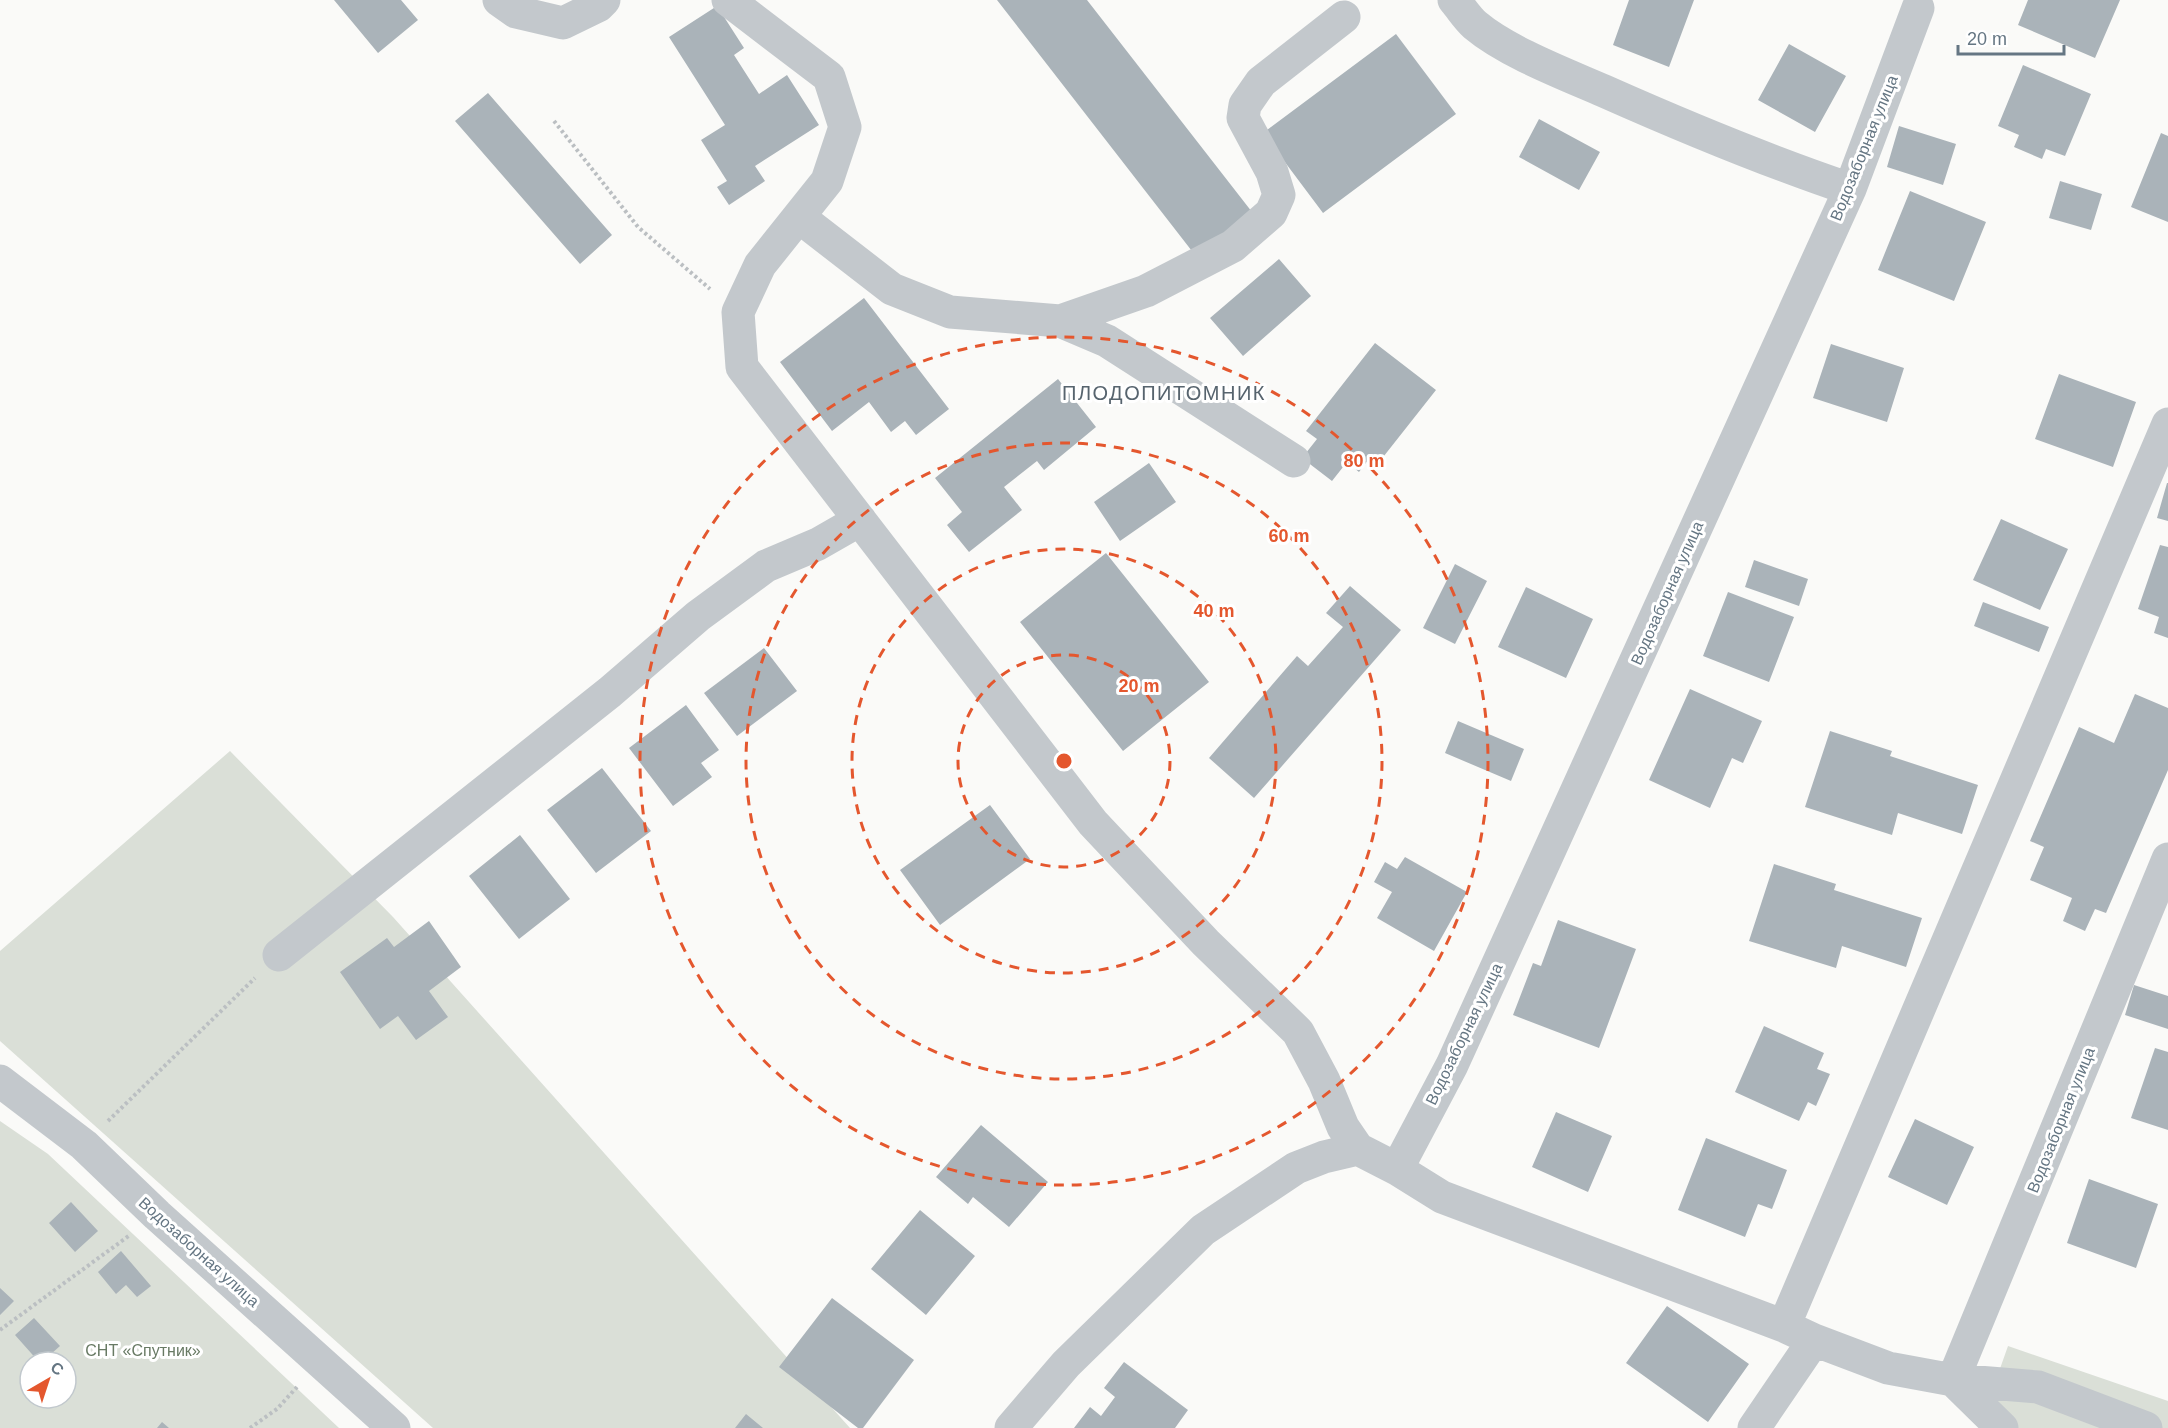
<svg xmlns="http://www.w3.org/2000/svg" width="2168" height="1428" viewBox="0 0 2168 1428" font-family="Helvetica,sans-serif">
  <rect width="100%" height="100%" fill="#fafaf8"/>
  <path fill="#dadfd7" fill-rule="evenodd" d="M230,751L393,917L850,1428H433L0,1041V951Z
    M0,1121L48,1154L339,1428H0ZM30,1362H66V1398H30Z
    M2008,1346L2168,1401V1428H1979Z"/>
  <path fill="#aab3b9" d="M334,0H401L418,20L378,53Z
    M997,0H1087L1252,212L1195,255Z
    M1629,0H1694L1669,67L1613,45Z
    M2028,0H2120L2095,58L2018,25Z
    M717,6L744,48L734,55L759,94L787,75L819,125L755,166L765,181L729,205L717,187L727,181L701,140L725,125L669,37Z
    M1396,34L1456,114L1323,213L1263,133Z
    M1789,44L1846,76L1815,132L1758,100Z
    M2023,65L2091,94L2065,156L2046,149L2042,159L2014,147L2019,135L1998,126Z
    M488,93L612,235L580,264L455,121Z
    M1539,119L1600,152L1579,190L1519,157Z
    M1899,126L1956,144L1943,185L1887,167Z
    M2161,133L2168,136V222L2131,207Z
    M2060,181L2102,194L2091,230L2049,218Z
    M1910,191L1986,222L1954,301L1878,270Z
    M1279,259L1311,296L1243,356L1210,318Z
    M864,298L949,409L916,435L905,421L891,432L869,402L832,431L780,362Z
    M1375,343L1436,390L1380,461L1372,455L1359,472L1347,462L1332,481L1302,458L1317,439L1306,431Z
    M1831,344L1904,368L1887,422L1813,398Z
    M2059,374L2136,402L2113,467L2035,439Z
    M1058,379L1096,427L1044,470L1037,461L1004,487L1022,510L969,552L947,525L962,512L935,478Z
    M1149,463L1176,502L1120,541L1094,502Z
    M2167,483H2168V521L2157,518Z
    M2001,519L2068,549L2040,610L1973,580Z
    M2160,545L2168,547V638L2154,633L2159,617L2138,609Z
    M1106,553L1209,682L1123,751L1020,622Z
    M1754,560L1808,579L1799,606L1745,587Z
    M1455,564L1487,581L1455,644L1423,628Z
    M1350,586L1401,630L1254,798L1209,758L1297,656L1308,666L1343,627L1326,613Z
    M1526,587L1593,619L1566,678L1498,647Z
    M1728,592L1794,617L1769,682L1703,656Z
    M1983,602L2049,627L2039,652L1974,626Z
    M764,648L797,691L737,736L704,693Z
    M1690,689L1762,721L1743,763L1732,758L1710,808L1649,780Z
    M2135,694L2168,708V770L2106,913L2095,909L2085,931L2063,921L2072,898L2030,880L2044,847L2030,841L2079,727L2114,743Z
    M686,705L719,750L701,763L712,777L673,806L629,748Z
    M1458,721L1524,749L1511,781L1445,753Z
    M1830,731L1892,751L1890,756L1978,785L1962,834L1898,813L1892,835L1805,807Z
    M602,768L651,831L596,873L547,810Z
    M990,805L1030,859L940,925L900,870Z
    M520,835L570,899L519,939L469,876Z
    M1405,857L1467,892L1434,951L1377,918L1392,892L1374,882L1385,862L1397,869Z
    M1774,864L1836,884L1834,890L1922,918L1906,967L1842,946L1836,968L1749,941Z
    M1558,920L1636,949L1599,1048L1513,1015L1533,963L1541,966Z
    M429,921L461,967L429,991L448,1017L416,1040L398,1016L380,1029L340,972L387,938L394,947Z
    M2134,985L2168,996V1029L2125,1015Z
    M1764,1026L1824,1053L1817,1069L1830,1074L1816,1106L1808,1102L1799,1121L1735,1092Z
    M2155,1048L2168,1052V1130L2131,1118Z
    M1556,1112L1612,1136L1588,1192L1532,1167Z
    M1915,1119L1974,1147L1947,1205L1888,1177Z
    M981,1125L1048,1182L1009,1227L973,1197L968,1204L936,1177Z
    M1706,1138L1787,1170L1772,1209L1758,1204L1745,1237L1678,1210Z
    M2089,1179L2158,1204L2136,1268L2067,1243Z
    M71,1202L98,1231L75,1252L49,1223Z
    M920,1210L975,1256L926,1315L871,1269Z
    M121,1251L151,1286L137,1297L126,1285L116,1294L98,1272Z
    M0,1288L14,1301L0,1315Z
    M832,1298L914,1360L863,1428H858L779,1367Z
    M1667,1306L1749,1364L1708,1422L1626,1363Z
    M34,1318L60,1346L42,1362H39L15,1335Z
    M1124,1362L1188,1410L1175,1428H1074L1090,1407L1101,1416L1115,1397L1104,1388Z
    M746,1414L763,1428H735Z
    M162,1422L169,1428H157Z"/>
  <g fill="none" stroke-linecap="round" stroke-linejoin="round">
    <path stroke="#bbbfc2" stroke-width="4" stroke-dasharray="3 3" stroke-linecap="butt" d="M554,121L638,227L710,289
      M108,1121L255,978
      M0,1330L130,1235
      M250,1428L277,1409L297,1387"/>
    <path stroke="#c3c8cc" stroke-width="33" d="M499,0L516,12L563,23L598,6L604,0
      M728,0L829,77L845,127L827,181L760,265L738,312L742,367L1093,823L1206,943L1298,1032L1324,1081L1343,1127L1358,1149L1397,1169L1442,1197L1784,1326L1814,1340L1888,1368L1953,1380L2038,1387L2146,1428
      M1454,0C1461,8 1467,18 1475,25C1507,52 1565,74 1604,91C1685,127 1767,161 1850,189
      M799,217L892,289L950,312L1060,321L1107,341L1294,461
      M1060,321L1146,291L1233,246L1271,213L1279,195L1272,172L1243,118L1245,105L1261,82L1344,17
      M279,955L610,692L698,616L766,566L818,544L860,520
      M0,1081L84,1145L157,1215L394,1428
      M1397,1169L1452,1065L1850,189L1918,8
      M1784,1326L2168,424
      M1953,1380L2168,859
      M1953,1380L2002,1428
      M1011,1428L1066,1364L1203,1230L1296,1168L1324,1157L1358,1149
      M1754,1428L1814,1340"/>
  </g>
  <g fill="none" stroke="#e4572e" stroke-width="3" stroke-dasharray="10 8">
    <circle cx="1064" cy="761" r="106"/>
    <circle cx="1064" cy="761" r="212"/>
    <circle cx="1064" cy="761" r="318"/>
    <circle cx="1064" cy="761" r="424"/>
  </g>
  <g text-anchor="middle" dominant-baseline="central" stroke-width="6" stroke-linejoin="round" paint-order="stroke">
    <g font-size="16" fill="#657683" stroke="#fff">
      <text transform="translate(1864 148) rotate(-68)">Водозаборная улица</text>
      <text transform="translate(1667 593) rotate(-66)">Водозаборная улица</text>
      <text transform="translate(1464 1034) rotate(-64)">Водозаборная улица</text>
      <text transform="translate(2061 1120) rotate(-68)">Водозаборная улица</text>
      <text transform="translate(199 1252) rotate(42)">Водозаборная улица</text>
    </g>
    <g font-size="16" fill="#687a64" stroke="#fff">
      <text x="143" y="1350">СНТ «Спутник»</text>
    </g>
    <g font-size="20" letter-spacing="1.5" fill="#57646e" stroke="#fff">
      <text x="1164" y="393">ПЛОДОПИТОМНИК</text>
    </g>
  </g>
  <circle cx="1064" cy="761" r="9" fill="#e4572e" stroke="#fff" stroke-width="3"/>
  <g font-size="18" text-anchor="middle" font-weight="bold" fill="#e4572e" stroke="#fff" stroke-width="6" stroke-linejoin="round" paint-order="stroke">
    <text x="1364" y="467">80 m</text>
    <text x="1289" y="542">60 m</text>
    <text x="1214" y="617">40 m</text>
    <text x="1139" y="692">20 m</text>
  </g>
  <g transform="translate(48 1380) rotate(39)"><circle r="28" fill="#ffffff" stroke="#c1c8cd" stroke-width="1.5"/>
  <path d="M0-4.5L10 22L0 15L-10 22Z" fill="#e4572e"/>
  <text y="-9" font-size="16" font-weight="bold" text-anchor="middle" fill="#657683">С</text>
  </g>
  <path d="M1958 45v9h106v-9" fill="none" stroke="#657683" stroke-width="3"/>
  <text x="1967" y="45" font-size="18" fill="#657683" stroke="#ffffff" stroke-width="4.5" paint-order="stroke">20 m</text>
</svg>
